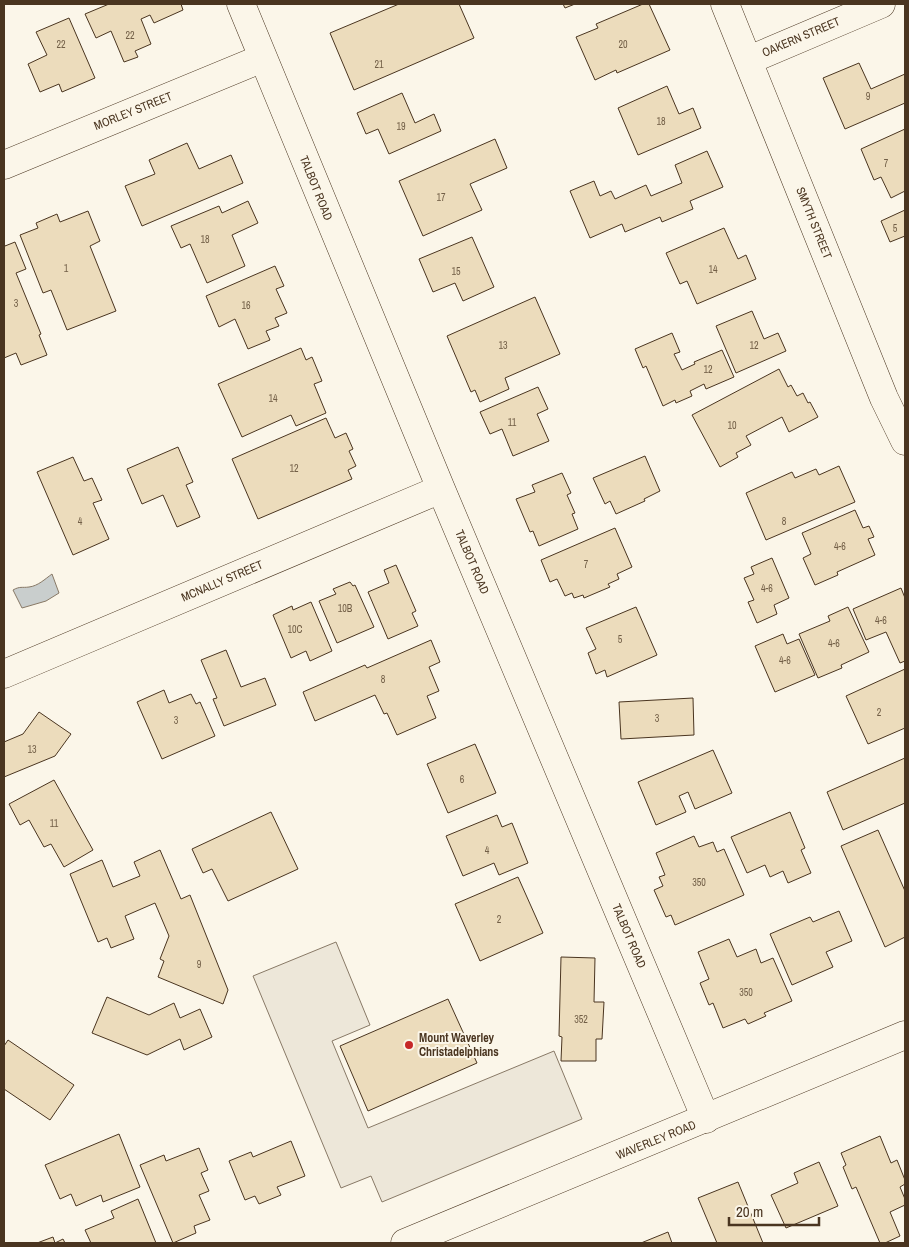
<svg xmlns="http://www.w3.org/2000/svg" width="909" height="1247" viewBox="0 0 909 1247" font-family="'Archivo Narrow',sans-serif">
  <rect width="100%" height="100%" fill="#fbf6e9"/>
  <path fill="#ede7d9" stroke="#887966" d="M336,942L370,1025L332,1041L368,1128L554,1051L582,1119L382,1202L371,1176L341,1188L253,976Z"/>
  <path fill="#c9cecd" stroke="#887966" d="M52,574L59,593L46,601L22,608L13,590C20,586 22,588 29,587C38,586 45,579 52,574Z"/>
  <path fill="#ecdcbc" stroke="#4a3520" d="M109,4H181L183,10L154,23L150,15L141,19L151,44L135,51L138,57L124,62L111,31L96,38L85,14Z
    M399,4H459L474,38L354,90L330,33Z
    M563,4H575L565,8Z
    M643,4H649L670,50L617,73L616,70L595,80L576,37L598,28L596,24Z
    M69,18L95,78L62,92L59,84L40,92L28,64L47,55L36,32Z
    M859,63L871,89L905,74V103L845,129L823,78Z
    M667,86L679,114L693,108L701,128L638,155L618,108Z
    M402,93L415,123L434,114L441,131L389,154L378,129L366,134L357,113Z
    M905,129V191L891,198L881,177L874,180L861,149Z
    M495,139L507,168L470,184L482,210L423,236L399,181Z
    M187,143L199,169L231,155L243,183L142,226L125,186L155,174L149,160Z
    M707,151L723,187L690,201L693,209L662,222L660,217L625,232L622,224L590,238L570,191L594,181L600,196L611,191L615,199L646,185L651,196L682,183L675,165Z
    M248,201L258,223L232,235L245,266L207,283L190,244L181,248L171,226L219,206L222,213Z
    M905,210V236L890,242L881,221Z
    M88,211L100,241L90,246L116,311L67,330L51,290L43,293L20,235L38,228L36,223L57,214L60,222Z
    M724,228L738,259L746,255L756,279L697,304L687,281L680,284L666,253Z
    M472,237L494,287L463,301L455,283L433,292L419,259Z
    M15,242L26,269L16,273L41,334L39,335L47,355L21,365L16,353L4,358V244L5,246Z
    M275,266L284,286L276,289L287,313L275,318L279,326L266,331L270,340L248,349L235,319L219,327L206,296Z
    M535,297L560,354L505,378L509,389L480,402L475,390L471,392L447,336Z
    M752,311L764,339L778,333L786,351L736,373L716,326Z
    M672,333L680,352L674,354L682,370L695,364L694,362L722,350L734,377L706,389L704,384L690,391L692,396L676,403L675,400L663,406L646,366L643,368L635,349Z
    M301,348L306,360L312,357L322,381L314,384L326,413L296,426L291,415L242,437L218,384Z
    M779,369L788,387L791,385L797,396L803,393L808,403L810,402L818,417L789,432L782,417L746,436L751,445L736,453L738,457L720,467L692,415Z
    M538,387L548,409L537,414L549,441L513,456L502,429L490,434L480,412Z
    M326,418L335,438L346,433L353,449L349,451L356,466L348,470L352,479L258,519L232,459Z
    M178,447L193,482L186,485L200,517L177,527L163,495L142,504L127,469Z
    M645,456L660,491L644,499L645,501L616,514L610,501L605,504L593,478Z
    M73,457L84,481L92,478L102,500L93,503L109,539L73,555L37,472Z
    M839,466L855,502L766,540L746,493L792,472L795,478L816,469L819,475Z
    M562,473L571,493L567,495L575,513L572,514L578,529L539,546L533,531L530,532L516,499L535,492L532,485Z
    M855,510L863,528L869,526L874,537L868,539L875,555L837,572L838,575L815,585L803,558L811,554L802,533Z
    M615,528L632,567L617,574L619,579L608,584L610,587L584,598L583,595L574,598L572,593L565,596L557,579L550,582L541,560Z
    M772,558L789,598L774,605L777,614L757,623L748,602L754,600L744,578L754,574L751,567Z
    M396,565L416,611L412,613L418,626L388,639L368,592L389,583L384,570Z
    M350,582L353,586L355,585L374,627L337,643L319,601L336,594L333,589Z
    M901,588L905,598V661L900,663L886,632L866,640L853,609Z
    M311,602L332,651L310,661L306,651L291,658L273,615L292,606L293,610Z
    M636,607L657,655L607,677L605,670L596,674L588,653L596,649L586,628Z
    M848,607L869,652L841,665L842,668L818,678L799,634L830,621L828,616Z
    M783,634L787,644L799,639L815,675L775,692L755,646Z
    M431,640L440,662L429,667L439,691L427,696L436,718L397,735L387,713L384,714L375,695L315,721L303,692L365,665L367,668Z
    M226,650L241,687L265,678L276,705L224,726L213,699L217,698L201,660Z
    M905,669V728L868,744L846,696Z
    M164,690L169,703L191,694L196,704L200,702L215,736L162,759L137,702Z
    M693,698L694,735L621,739L619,702Z
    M39,712L71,734L55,756L4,777V742L23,734Z
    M475,744L496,793L448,813L427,764Z
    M713,750L732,793L695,809L688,792L679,796L686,812L656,825L638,782Z
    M905,758V803L843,830L827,792Z
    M54,780L93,850L64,867L51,844L44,847L29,820L20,825L9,804Z
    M271,812L298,869L228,901L212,869L203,873L192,849Z
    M790,812L805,848L801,850L811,873L788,883L783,871L770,877L765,865L747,873L731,837Z
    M497,815L502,827L512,823L528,863L499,875L494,863L463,876L446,836Z
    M878,830L905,891V937L885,947L841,846Z
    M694,836L699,847L713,842L717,852L724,849L744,895L675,925L671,915L666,917L654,890L663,886L659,877L665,875L656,853Z
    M160,850L181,899L190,895L228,990L223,1004L158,977L164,961L160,959L169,936L155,903L125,916L134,939L111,948L107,938L98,942L70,874L102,860L113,887L140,876L134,862Z
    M518,877L543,933L480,961L455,904Z
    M839,911L852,941L826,952L833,967L792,985L770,934L810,917L813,922Z
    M729,939L737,957L756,949L761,963L773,958L792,1001L764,1013L766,1016L748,1024L745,1019L723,1028L713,1003L709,1005L700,983L709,979L698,952Z
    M561,957L595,958L594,1002H604L602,1039H596V1061H561L562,1037L559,1036Z
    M107,997L149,1015L174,1003L180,1018L200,1009L212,1037L184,1050L180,1039L147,1055L92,1033Z
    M448,999L477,1063L368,1111L340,1046Z
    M8,1040L74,1085L50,1120L4,1089V1046Z
    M119,1134L140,1187L103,1202L101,1195L76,1206L71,1194L60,1199L45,1165Z
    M880,1136L891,1163L897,1160L905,1180V1184L900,1187L905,1199V1205L890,1212L900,1236L885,1243H880L856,1187L852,1189L843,1167L846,1165L841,1153Z
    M291,1141L305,1176L277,1187L281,1195L259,1204L255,1196L245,1200L229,1161L251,1152L253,1157Z
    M199,1148L208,1170L201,1173L209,1191L199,1195L210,1220L194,1226L196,1233L173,1243L140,1165L164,1155L166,1161Z
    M819,1162L838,1206L786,1228L771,1195L798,1183L794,1173Z
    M738,1182L763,1243H717L698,1198Z
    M138,1199L156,1243H91L85,1230L114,1218L111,1211Z
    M668,1232L672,1243H641Z
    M53,1237L55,1243L63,1239L65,1243H37Z"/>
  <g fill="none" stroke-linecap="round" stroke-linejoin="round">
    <defs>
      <path id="street" d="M241,4L441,489L706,1119
        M725,4L884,398L905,441
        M749,60L881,4
        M4,165L263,58
        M4,674L441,489"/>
      <path id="primary" d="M405,1243L905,1035"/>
    </defs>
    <use href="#street" stroke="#4a3520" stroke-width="29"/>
    <use href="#primary" stroke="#4a3520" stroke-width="29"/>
    <use href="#street" stroke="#fbf6e9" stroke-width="28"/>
    <use href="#primary" stroke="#fbf6e9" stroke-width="28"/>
  </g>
  <circle fill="#c62828" stroke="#fbf6e9" stroke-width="2" cx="409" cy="1045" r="5"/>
  <g text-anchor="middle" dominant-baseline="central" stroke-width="4" stroke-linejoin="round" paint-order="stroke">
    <g font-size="10" fill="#725f47">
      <text x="130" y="35">22</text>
      <text x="61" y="44">22</text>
      <text x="623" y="44">20</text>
      <text x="379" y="64">21</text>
      <text x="868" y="96">9</text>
      <text x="661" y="121">18</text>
      <text x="401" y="126">19</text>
      <text x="886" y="163">7</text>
      <text x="441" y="197">17</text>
      <text x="895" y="228">5</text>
      <text x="205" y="239">18</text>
      <text x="66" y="268">1</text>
      <text x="713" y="269">14</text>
      <text x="456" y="271">15</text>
      <text x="16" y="303">3</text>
      <text x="246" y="305">16</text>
      <text x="503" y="345">13</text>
      <text x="754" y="345">12</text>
      <text x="708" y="369">12</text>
      <text x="273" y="398">14</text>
      <text x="512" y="422">11</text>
      <text x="732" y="425">10</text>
      <text x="294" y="468">12</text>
      <text x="80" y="521">4</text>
      <text x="784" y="521">8</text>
      <text x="840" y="546">4-6</text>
      <text x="586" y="564">7</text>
      <text x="767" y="588">4-6</text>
      <text x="345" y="608">10B</text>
      <text x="881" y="620">4-6</text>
      <text x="295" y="629">10C</text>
      <text x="620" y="639">5</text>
      <text x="834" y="643">4-6</text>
      <text x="785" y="660">4-6</text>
      <text x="383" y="679">8</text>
      <text x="879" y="712">2</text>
      <text x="657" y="718">3</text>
      <text x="176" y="720">3</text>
      <text x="32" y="749">13</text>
      <text x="462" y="779">6</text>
      <text x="54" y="823">11</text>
      <text x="487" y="850">4</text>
      <text x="699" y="882">350</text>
      <text x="499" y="919">2</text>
      <text x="199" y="964">9</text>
      <text x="746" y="992">350</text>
      <text x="581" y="1019">352</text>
    </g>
    <g font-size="12" fill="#4a3520" stroke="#fbf6e9">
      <text transform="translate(801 37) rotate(-23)">OAKERN STREET</text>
      <text transform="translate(133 111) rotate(-22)">MORLEY STREET</text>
      <text transform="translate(316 188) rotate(68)">TALBOT ROAD</text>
      <text transform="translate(814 223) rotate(68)">SMYTH STREET</text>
      <text transform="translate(472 562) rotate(67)">TALBOT ROAD</text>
      <text transform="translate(222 581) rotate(-23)">MCNALLY STREET</text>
      <text transform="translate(629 936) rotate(67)">TALBOT ROAD</text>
      <text transform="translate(656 1140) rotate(-22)">WAVERLEY ROAD</text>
    </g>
    <g font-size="12" font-weight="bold" fill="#4a3520" stroke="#fbf6e9" text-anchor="start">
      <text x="419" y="1038">Mount Waverley<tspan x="419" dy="14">Christadelphians</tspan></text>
    </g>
  </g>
  <rect width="909" height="1247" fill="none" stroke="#4a3520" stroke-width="10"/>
  <path d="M729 1217v8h90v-8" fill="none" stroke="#4a3520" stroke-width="2.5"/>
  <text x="736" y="1217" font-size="15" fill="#4a3520" stroke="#fbf6e9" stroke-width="4" paint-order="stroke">20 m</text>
</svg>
